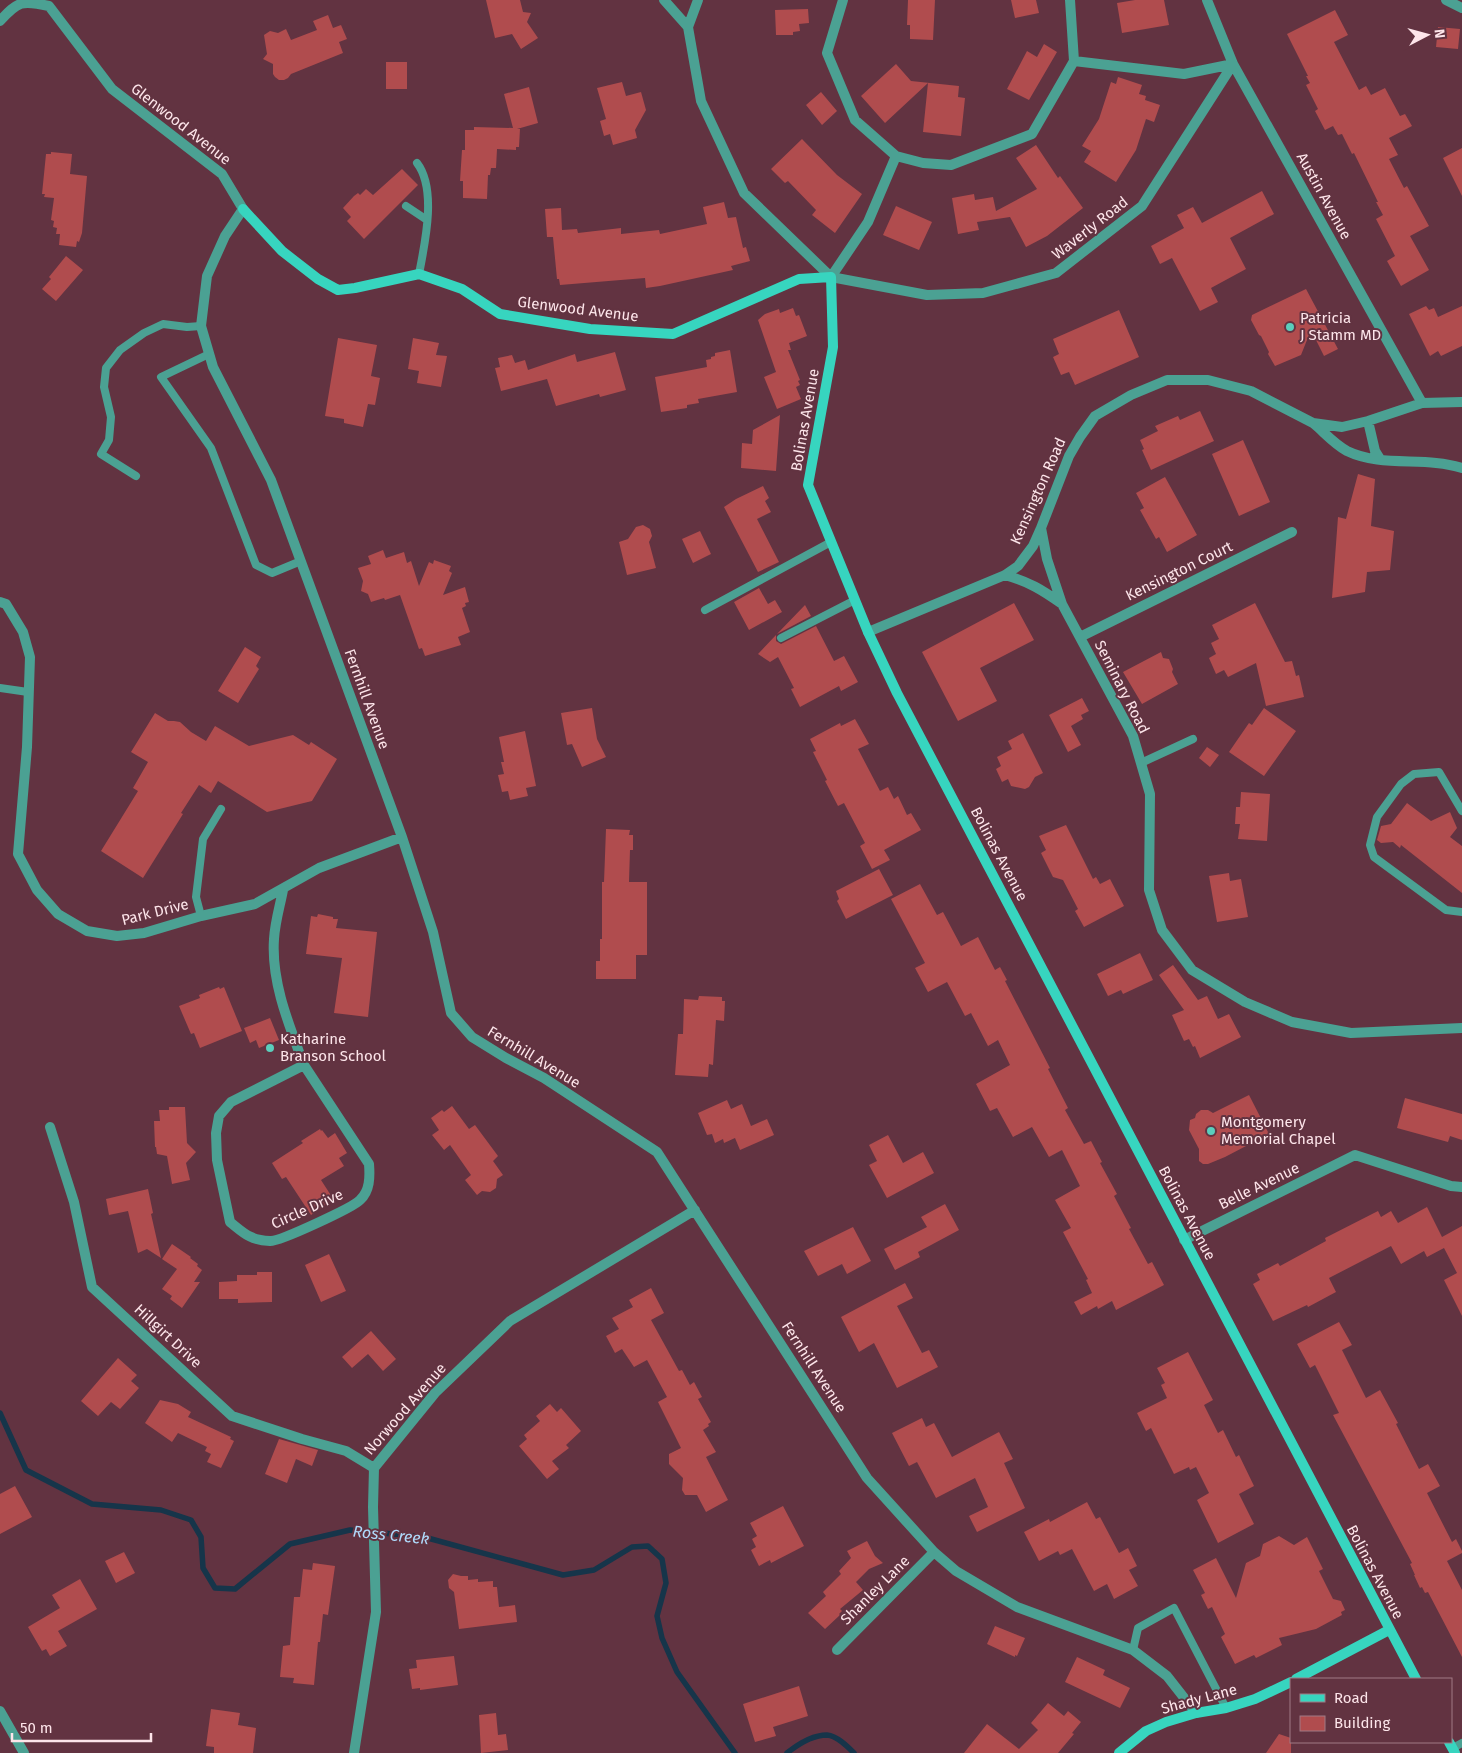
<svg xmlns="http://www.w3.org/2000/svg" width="1462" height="1753" viewBox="0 0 1462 1753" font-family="'Fira Sans',sans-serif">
  <rect width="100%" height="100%" fill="#623341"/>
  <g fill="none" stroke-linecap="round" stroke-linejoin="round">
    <path stroke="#16354a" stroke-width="5.5" d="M0,1413L26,1470L92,1504L161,1510L191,1520L201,1537L203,1568L215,1588L235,1589L290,1544L350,1530L424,1537L563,1575L594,1570L632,1547L648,1546L662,1559L666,1583L657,1616L662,1638L677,1672L735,1753
      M787,1753C797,1745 813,1735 827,1735C837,1736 847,1746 854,1753"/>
  </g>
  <path fill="#b04c4e" d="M486,0H520L523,12L531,13L527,22L538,38L521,49L512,34L495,38Z
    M908,0H935L933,40L910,39V25H907Z
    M1011,0H1036L1039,13L1015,18Z
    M1135,0H1164L1169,25L1122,33L1117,3Z
    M808,9L809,23L799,24L800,31L793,32V35H776L775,10Z
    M1335,10L1348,35L1334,42L1359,90L1366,86L1371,95L1385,88L1400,116L1405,114L1412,126L1389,138L1398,155L1389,159L1404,188L1407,186L1429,226L1410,236L1429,270L1401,286L1387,261L1395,256L1376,219L1383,215L1376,202H1378L1354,153L1352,154L1342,134L1338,135L1333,126L1325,130L1315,111L1318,109L1306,85L1310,83L1306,76H1308L1287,34Z
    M328,15L333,28L341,25L347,39L339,42L343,53L291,74L288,78L284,80H279L275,77L273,74V64L263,59L267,54L264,35L270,31L278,33L286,29L291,40L317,30L313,21Z
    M1438,27L1460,29L1458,49L1436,47Z
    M1044,44L1057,52L1029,100L1007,89L1027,51L1037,57Z
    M386,62H407V89H386Z
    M896,64L911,81L959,86L958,97L965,98L961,136L923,132L928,83L885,123L861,96Z
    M1118,77L1142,85L1139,94L1146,96L1145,100L1160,105L1154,122L1146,119L1136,150L1116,182L1084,162L1091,151L1082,146L1099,119L1111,82L1116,84Z
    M622,82L626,96L641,92L646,110L635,130L637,138L613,145L610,134L604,136L600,121L606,119L597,88Z
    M529,87L538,123L517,129H520L519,147H516V150L497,149L496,168H491L490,175H488L487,199L463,198V181H460L462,150H465V130H474V127L513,128L504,94Z
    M821,92L837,111L822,125L806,105Z
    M802,139L837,175L862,194L835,233L812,215L816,210L788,181L785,183L771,169Z
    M1036,145L1058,178L1060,176L1083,208L1047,236L1026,247L1010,217L977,222L979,230L958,234L952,198L974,194L975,200L993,197L996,211L1037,189L1016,158Z
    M1462,148V196L1443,158Z
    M51,152L72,154L70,174L87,176L82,233L79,242L77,241L76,247L59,245L60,234H56L57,228L53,227L54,221L51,220L54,198L44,197L45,194H42L46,154H51Z
    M402,169L418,185L364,239L347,221L351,217L343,208L354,196L358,193L360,195L366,189L373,195Z
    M1262,191L1274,214L1230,238L1246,269L1211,288L1218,302L1200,311L1172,258L1160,264L1151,246L1184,228L1177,215L1193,207L1202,223Z
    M724,202L728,218L736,217L743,248L746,247L750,261L731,266L733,270L660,286L646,288L645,278L560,285L559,279H557L553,237H547L545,209L561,208L562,230L577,229L578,233L621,228V234L659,230L660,234L707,224L703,207Z
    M896,206L932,222L919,250L883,235Z
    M66,256L83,270L56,301L42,289L51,279L49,277Z
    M1306,289L1338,349L1324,356L1311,330L1301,355L1275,366L1268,354L1269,352L1261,336L1259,335L1251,320L1252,315Z
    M1426,306L1429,310L1434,308L1438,317L1462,306V346L1441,356L1438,351L1430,356L1409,314Z
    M793,308L796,316L799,315L807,336L789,343L791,350H788L800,380L798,381L800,385L796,387L801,399L777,409L764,377L776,372L758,320L765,314L779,309L780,313Z
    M1119,310L1139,357L1075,385L1069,372L1061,375L1053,357L1059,354L1053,339Z
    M338,338L377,345L371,376L380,378L375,405L368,404L363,427L344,423V419L325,416Z
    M413,338L439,343L436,355L447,356L441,387L417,383L419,371L408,369Z
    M730,350L737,392L698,399L699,403L687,405V408L661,412L655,377L707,367L706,360L711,359V357L715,356V353Z
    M615,352L626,390L600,397L599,394L556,406L547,379L501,391L495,368L500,367L498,358L512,355L515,363L525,360L528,370L575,354L577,362Z
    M1200,411L1214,441L1151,470L1142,450L1144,449L1140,440L1158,431L1155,426L1178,416L1180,420Z
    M780,415L776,471L741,468L742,443L752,444L753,430Z
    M1243,440L1270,502L1239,516L1212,454Z
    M1358,474L1375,479L1371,526L1394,531L1390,570L1367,572L1365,592L1332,598L1338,517L1346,519Z
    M1165,477L1197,535L1167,552L1159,537L1156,539L1140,510L1144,508L1136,493Z
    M763,486L769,498L765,501L771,512L757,519L779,562L758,572L724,507L736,499Z
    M643,525L650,529L652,536L649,542L656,568L627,575L619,542L628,539L636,527Z
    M700,531L711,554L693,563L682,539Z
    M383,550L386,558L404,552L407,563L411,561L419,586L429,562L433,564L434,560L451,566L449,571L452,573L443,595L465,587L469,602L465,603L466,606L462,608L470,632L458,637L461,645L425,656L422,648L419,649L400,595L385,600L384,598L371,602L368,594L361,591L363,581L358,568L371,564L368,556Z
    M759,588L768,604L775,600L782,612L749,630L734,602Z
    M1014,603L1034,640L980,668L997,701L958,721L922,652Z
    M1255,603L1285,662L1292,661L1296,676L1299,675L1304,697L1266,706L1256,663L1228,677L1224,670L1216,674L1209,658L1216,654L1211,643L1219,639L1212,625Z
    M805,605L811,616L777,634Z
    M816,626L834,661L844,656L858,682L841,691L839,686L800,707L791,689L794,688L778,657L770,662L758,654L776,635V641L781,644Z
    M245,647L261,657L256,666L259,669L238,703L218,691Z
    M1161,652L1163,658L1169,659L1173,669L1172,672L1178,684L1142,704L1123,672Z
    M1082,698L1089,711L1081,715L1083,719L1071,726L1081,745L1068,752L1049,715Z
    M592,708L597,739L606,757L582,767L572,744L567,745L561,713Z
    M1264,708L1296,731L1264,776L1229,752L1249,723L1252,725Z
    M155,713L168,721H174L180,722L191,732L206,741L215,726L249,746L293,735L309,745L311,742L337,759L312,801L267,812L218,781L211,793L199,785L181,813L183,814L143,878L101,851L138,791L133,788L148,762L131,752Z
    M855,719L869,744L858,749L880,791L888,787L894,799L898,796L907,815L911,813L921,830L884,850L890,860L872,869L860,846L865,843L844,803L838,806L825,781L827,780L813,752L816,751L810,739L840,723L841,726Z
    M525,731L536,786L526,788L528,796L510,800L508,791L502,792L498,775L504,774L501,762H504L499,737Z
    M1023,733L1043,773L1035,777L1029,787L1025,789L1011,786L1008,779L1002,782L996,769L1001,766L997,757L1012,749L1008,741Z
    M1207,747L1219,755L1210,767L1199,758Z
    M1241,792L1270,794L1267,841L1238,839L1240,824H1235L1236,807H1240Z
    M1407,803L1431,821L1450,812L1457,828L1450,837L1462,846V893L1401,845L1400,848L1393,842L1381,843L1377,840L1381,826L1391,824Z
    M1066,825L1093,879L1096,877L1100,884L1110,879L1124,906L1084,927L1075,911L1078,909L1063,880L1053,877L1041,853L1046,850L1039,836Z
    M606,829L630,830L629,835H633V850H630L629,882H647V955H636V979H596V961H600V939H602V882H604Z
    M879,869L893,895L846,919L837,901L839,899L836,891Z
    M1229,873L1230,881L1241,879L1248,917L1217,922L1209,876Z
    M920,884L937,915L943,912L961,946L978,937L995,970L1000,967L1007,980L1005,981L1050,1068L1048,1069L1068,1108L1065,1110L1084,1144L1091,1141L1102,1162L1100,1163L1117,1194L1114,1196L1131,1228L1129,1229L1148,1264L1152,1262L1164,1285L1116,1310L1112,1301L1098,1309L1097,1306L1081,1315L1074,1302L1092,1293L1086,1280L1088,1279L1063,1232L1071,1228L1055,1200L1080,1186L1062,1150L1049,1157L1032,1127L1013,1137L997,1108L990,1111L976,1084L1010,1065L998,1040L988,1046L971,1013L965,1016L947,982L928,992L915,968L925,963L891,899Z
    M318,914L333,917V919H338L336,928L377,932L368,1017L334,1013L342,958L306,954L311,916L317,917Z
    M1140,953L1153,980L1123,994L1121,990L1108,996L1097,974Z
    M1173,965L1198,1000L1207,996L1218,1019L1229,1014L1241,1037L1200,1058L1195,1046L1193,1047L1189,1039L1184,1041L1172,1015L1184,1010L1159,975Z
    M219,987L220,989L224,987L242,1031L200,1048L194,1033L191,1034L179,1006L200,998L199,995Z
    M699,996L722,997V1001H725L724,1021L716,1020L713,1065L709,1064L708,1077L675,1075L678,1034H683L684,999L698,1000Z
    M270,1018L279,1040L259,1048L256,1040L250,1043L244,1028Z
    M1249,1095L1269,1134L1225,1157L1208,1164H1203L1199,1161V1149L1189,1130L1190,1120L1195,1118L1196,1114L1201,1110H1208L1213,1113Z
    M1405,1098L1462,1114V1140L1450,1136L1448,1142L1397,1128Z
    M727,1100L731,1109L742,1104L751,1126L767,1119L774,1135L740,1150L735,1138L724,1143L723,1139L715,1143L712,1134L707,1135L698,1113Z
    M452,1106L469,1129L475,1125L498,1156L493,1161L503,1175L497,1179L496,1188L490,1192L482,1191L477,1195L465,1180L471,1175L450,1145L444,1150L432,1135L439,1130L431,1118L442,1110L444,1112Z
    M169,1107H185L187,1143L196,1152L186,1163L190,1180L172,1184L167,1156L157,1154L156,1147H155L154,1121H160L159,1110H169Z
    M320,1129L321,1131L322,1130L328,1138L335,1133L347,1153L339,1158L344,1166L321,1180L332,1197L328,1200L330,1202L311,1215L286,1177L282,1179L272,1163L303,1143L301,1141Z
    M888,1135L903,1163L923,1152L934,1173L887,1198L869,1165L877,1161L869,1145Z
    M148,1189L153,1213L151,1214L161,1258L147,1249L138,1253L128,1211L109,1215L106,1199Z
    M945,1204L959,1230L918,1252L920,1257L895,1270L884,1249L927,1227L921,1217Z
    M1427,1207L1442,1237L1462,1226V1316L1444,1280L1457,1273L1444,1248L1427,1257L1424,1251L1401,1264L1391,1246L1329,1278L1336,1292L1308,1307L1307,1305L1273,1321L1253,1284L1260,1280L1257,1274L1278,1263L1280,1266L1326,1241L1325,1238L1378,1211L1381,1217L1391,1211L1398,1223Z
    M853,1227L871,1261L847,1274L842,1264L818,1276L804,1251Z
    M172,1244L191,1257L190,1258L198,1264L197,1266L202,1270L194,1282H200L182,1308L170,1299L172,1296L162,1289L177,1269L162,1259Z
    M329,1254L346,1291L321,1302L305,1265Z
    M257,1272H272V1302L238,1303V1299H219V1282L237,1281V1275H257Z
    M905,1283L913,1298L897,1306L922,1353L929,1350L938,1367L897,1388L874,1343L859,1352L841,1317Z
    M651,1288L664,1313L651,1320L679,1371L682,1370L690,1385L694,1382L702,1397L698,1399L711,1422L708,1424L709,1426L703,1430L716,1452L706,1457L728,1500L706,1512L697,1495H685L682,1490L683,1478L669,1464V1454L681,1448L658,1402L667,1397L647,1360L634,1367L622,1349L615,1353L606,1336L619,1329L612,1318L633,1307L629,1300Z
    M1339,1322L1352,1345L1342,1350L1366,1398L1380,1390L1398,1423L1396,1424L1419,1469L1428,1464L1440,1486L1427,1493L1452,1542L1456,1539L1462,1551V1553L1447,1561L1462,1590V1657L1428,1592L1425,1593L1422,1587L1420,1588L1414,1575H1415L1410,1564L1412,1563L1333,1415L1339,1413L1315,1365L1310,1368L1297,1344Z
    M371,1331L396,1359L383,1371L368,1354L352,1368L342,1357Z
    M1188,1352L1213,1400L1204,1405L1218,1433L1223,1430L1236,1457L1239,1455L1254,1486L1239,1494L1254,1524L1218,1543L1197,1500L1209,1493L1196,1467L1190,1470L1189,1467L1174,1474L1151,1428L1146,1431L1137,1413L1167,1398L1161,1385L1165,1383L1157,1368Z
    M118,1358L137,1375L131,1381L139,1388L120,1409L111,1402L98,1416L81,1401Z
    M160,1400L178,1404L191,1412L188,1417L231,1437L230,1439L234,1441L221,1468L207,1462L211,1454L205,1451L207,1447L178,1433L172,1442L145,1423Z
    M550,1404L557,1412L561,1408L581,1431L566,1445L569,1448L552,1461L559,1469L547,1479L519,1446L527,1439L524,1435L540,1421L536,1416Z
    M922,1418L926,1427L934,1423L952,1457L999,1432L1013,1459L1004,1463L1025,1508L977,1532L969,1516L988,1507L975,1478L936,1498L917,1462L909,1466L892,1433Z
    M279,1439L318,1450L312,1466L296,1459L287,1483L265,1474Z
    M15,1486L32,1517L0,1534V1494Z
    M1087,1502L1096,1519L1100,1517L1119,1553L1128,1548L1137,1566L1129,1570L1138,1586L1114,1599L1107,1584L1094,1591L1072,1549L1060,1555L1058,1551L1039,1561L1024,1532L1049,1519L1050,1522Z
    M783,1506L804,1546L771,1563L770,1560L759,1566L751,1550L756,1547L752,1539L757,1536L750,1523Z
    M1279,1536L1294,1545L1307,1537L1323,1569L1319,1571L1333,1599L1341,1601L1345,1610L1341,1612L1342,1615L1316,1629L1279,1638L1282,1645L1256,1658L1254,1655L1235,1664L1221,1637L1225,1634L1212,1607L1208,1609L1201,1595L1205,1593L1193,1570L1216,1558L1236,1598L1246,1563L1260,1556L1263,1544Z
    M867,1541L875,1556L883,1563L869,1569L856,1582L863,1590L840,1609L842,1611L839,1614L840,1615L825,1629L808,1613L826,1596L823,1592L841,1574L839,1571L851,1558L847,1551Z
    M124,1552L135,1573L116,1583L105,1561Z
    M313,1563L335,1566L328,1615L323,1614L320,1642H318L314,1685L293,1683L294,1678L280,1677L283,1646L290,1645L294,1597H300L303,1569L312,1570Z
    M453,1574L461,1576H468V1580L478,1579V1582L493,1581V1587H497L499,1607L515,1605L517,1622L459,1629L454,1592L449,1588L448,1580Z
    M80,1579L97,1609L58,1631L67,1646L50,1656L46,1649L42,1651L28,1627L60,1608L52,1595Z
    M995,1626L1025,1638L1017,1656L1015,1655V1657L987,1644Z
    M454,1656L458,1685L420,1690V1688L412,1689L409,1669L417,1668L416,1660Z
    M1077,1657L1105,1670L1103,1675L1130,1688L1120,1708L1065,1682Z
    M799,1686L808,1716L773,1727L776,1736L755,1742L743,1704Z
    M1048,1703L1064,1716L1068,1711L1081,1722L1072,1733L1074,1734L1058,1753H964L987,1724L1019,1749L1038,1730L1031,1723Z
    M211,1709L240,1713L238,1725L256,1728L253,1753H214V1747L206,1746Z
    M496,1713L498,1735L506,1734L508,1750L481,1753L479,1715Z
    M1279,1734L1291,1738V1753H1266Z"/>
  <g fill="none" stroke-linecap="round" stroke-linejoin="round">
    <path stroke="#4ba193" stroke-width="8" d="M417,163C437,189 425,243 419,274
      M406,206L427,220
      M209,354L161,377L211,448L256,565L272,573L301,561
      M136,476L101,454L109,440L111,417L104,387L106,368L120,350L144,333L163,324L187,327L201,326
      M705,610L831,542
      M781,638L855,600
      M0,688L28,692
      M1141,763L1193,739
      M1462,811L1439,772L1414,774L1401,784L1377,817L1370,845L1374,857L1446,910L1462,912
      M201,916L196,897L203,839L221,809
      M1133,1650L1138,1628L1174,1608L1226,1708
      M1453,1748L1462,1743"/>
    <path stroke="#4ba193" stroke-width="10" d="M664,0L688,27
      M698,0L688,27L701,101L744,193L831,277
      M1070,0L1074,61L1184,74L1233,64
      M1207,0L1233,64L1422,403
      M1446,0L1462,8
      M0,21C18,1 22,0 49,6L112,89L222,174L243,209L225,236L207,276L201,326L213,367L271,480L402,837L433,932L451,1013L472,1037L506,1058L544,1078L657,1152L867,1478L934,1552L956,1571L1017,1607L1133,1650L1167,1676L1196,1713
      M896,156L923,163L951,165L1032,134L1074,61
      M831,277L927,295L983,293L1056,273L1142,206L1233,64
      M831,277L868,222L896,156L855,120L827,53L843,0
      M1368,421L1375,451L1380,459
      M1313,423C1324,432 1334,444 1347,451C1382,468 1425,456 1462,468
      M1041,528L1047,559L1062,604L1133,736L1150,794L1149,890L1162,930L1192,970L1245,1002L1292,1022L1351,1033L1462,1028
      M1005,575C1029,582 1041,589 1062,604
      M0,602L6,604L23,632L30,657L27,747L18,854L37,890L58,914L87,931L117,936L144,933L201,916L255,904L319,868L402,837
      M868,632L1005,575L1018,566L1033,546L1041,528L1069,456L1080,437L1095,416L1131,395L1167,380H1208L1251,391L1313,423L1342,427L1368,421L1422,403L1462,402
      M1080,637L1292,532
      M283,890C280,906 275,922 274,939C271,982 289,1025 304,1065
      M304,1065L369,1164C370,1177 370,1191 360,1200C354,1207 279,1242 270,1241C250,1240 245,1234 230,1222L217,1160L216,1133L219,1116L231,1102Z
      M50,1127L74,1202L92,1287L232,1416L302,1439L346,1451L374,1468
      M1184,1240L1355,1155L1451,1186L1462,1187
      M837,1650L934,1552
      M0,1711L24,1753
      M354,1753L376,1612L373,1507L374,1468L435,1393L510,1321L695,1210"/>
    <path stroke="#37d5bf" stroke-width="10" d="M243,209L282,251L318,279L338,290L355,288L419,274L462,289L500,314L590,329L673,334L799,279L831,277L833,347L808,485L868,632L897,693L1416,1679
      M1296,1679L1389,1630
      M1449,1742L1455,1753
      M1119,1753L1146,1731L1166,1722L1196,1713L1226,1708L1255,1699L1291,1682"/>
  </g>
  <g fill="#5bcebc" stroke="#623341" stroke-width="2">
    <circle cx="1290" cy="327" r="5"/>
    <circle cx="270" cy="1048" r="5"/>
    <circle cx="1211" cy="1131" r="5"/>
  </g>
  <g text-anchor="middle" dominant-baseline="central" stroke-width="4" stroke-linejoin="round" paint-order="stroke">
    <g font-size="15" fill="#fde5ea" stroke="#623341">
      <text transform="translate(181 124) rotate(38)">Glenwood Avenue</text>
      <text transform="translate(1324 196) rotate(61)">Austin Avenue</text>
      <text transform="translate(1090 228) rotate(-38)">Waverly Road</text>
      <text transform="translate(578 309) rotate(7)">Glenwood Avenue</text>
      <text transform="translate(805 420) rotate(-80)">Bolinas Avenue</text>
      <text transform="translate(1038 491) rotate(-66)">Kensington Road</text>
      <text transform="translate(1179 571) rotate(-26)">Kensington Court</text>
      <text transform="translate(1122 687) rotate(63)">Seminary Road</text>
      <text transform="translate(367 699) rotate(70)">Fernhill Avenue</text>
      <text transform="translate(999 854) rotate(62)">Bolinas Avenue</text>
      <text transform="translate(155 912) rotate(-14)">Park Drive</text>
      <text transform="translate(534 1057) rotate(31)">Fernhill Avenue</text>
      <text transform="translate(1259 1186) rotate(-26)">Belle Avenue</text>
      <text transform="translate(307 1209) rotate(-24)">Circle Drive</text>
      <text transform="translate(1187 1213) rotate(62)">Bolinas Avenue</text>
      <text transform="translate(168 1336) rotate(43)">Hillgirt Drive</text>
      <text transform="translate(814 1367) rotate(57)">Fernhill Avenue</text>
      <text transform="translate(405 1409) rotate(-49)">Norwood Avenue</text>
      <text transform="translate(1375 1572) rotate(62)">Bolinas Avenue</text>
      <text transform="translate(875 1590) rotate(-45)">Shanley Lane</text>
      <text transform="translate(1199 1699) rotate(-15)">Shady Lane</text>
    </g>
    <g font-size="15" fill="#fde5ea" stroke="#623341" text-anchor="start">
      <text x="1300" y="318">Patricia<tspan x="1300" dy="17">J Stamm MD</tspan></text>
      <text x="280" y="1039">Katharine<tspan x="280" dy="17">Branson School</tspan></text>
      <text x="1221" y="1122">Montgomery<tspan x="1221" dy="17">Memorial Chapel</tspan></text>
    </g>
    <g font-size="16" font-style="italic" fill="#afdafb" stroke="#623341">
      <text transform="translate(391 1535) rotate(6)">Ross Creek</text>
    </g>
  </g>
  <rect x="1290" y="1678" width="162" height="65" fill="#623341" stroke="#a07a85"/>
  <rect x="1300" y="1694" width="25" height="8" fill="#37d5bf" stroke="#a07a85"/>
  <text x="1334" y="1703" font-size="15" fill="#fde5ea">Road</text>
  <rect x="1300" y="1716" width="25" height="15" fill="#b04c4e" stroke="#a07a85"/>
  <text x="1334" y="1728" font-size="15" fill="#fde5ea">Building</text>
  <g transform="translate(1427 35) rotate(84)" stroke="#623341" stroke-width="4" paint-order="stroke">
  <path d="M0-4L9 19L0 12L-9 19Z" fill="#fde5ea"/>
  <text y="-8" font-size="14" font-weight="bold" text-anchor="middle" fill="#fde5ea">N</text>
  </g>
  <path d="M12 1733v8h139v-8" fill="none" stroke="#fde5ea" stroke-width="2.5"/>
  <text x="20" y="1733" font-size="15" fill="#fde5ea" stroke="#623341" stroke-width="4" paint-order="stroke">50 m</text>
</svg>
